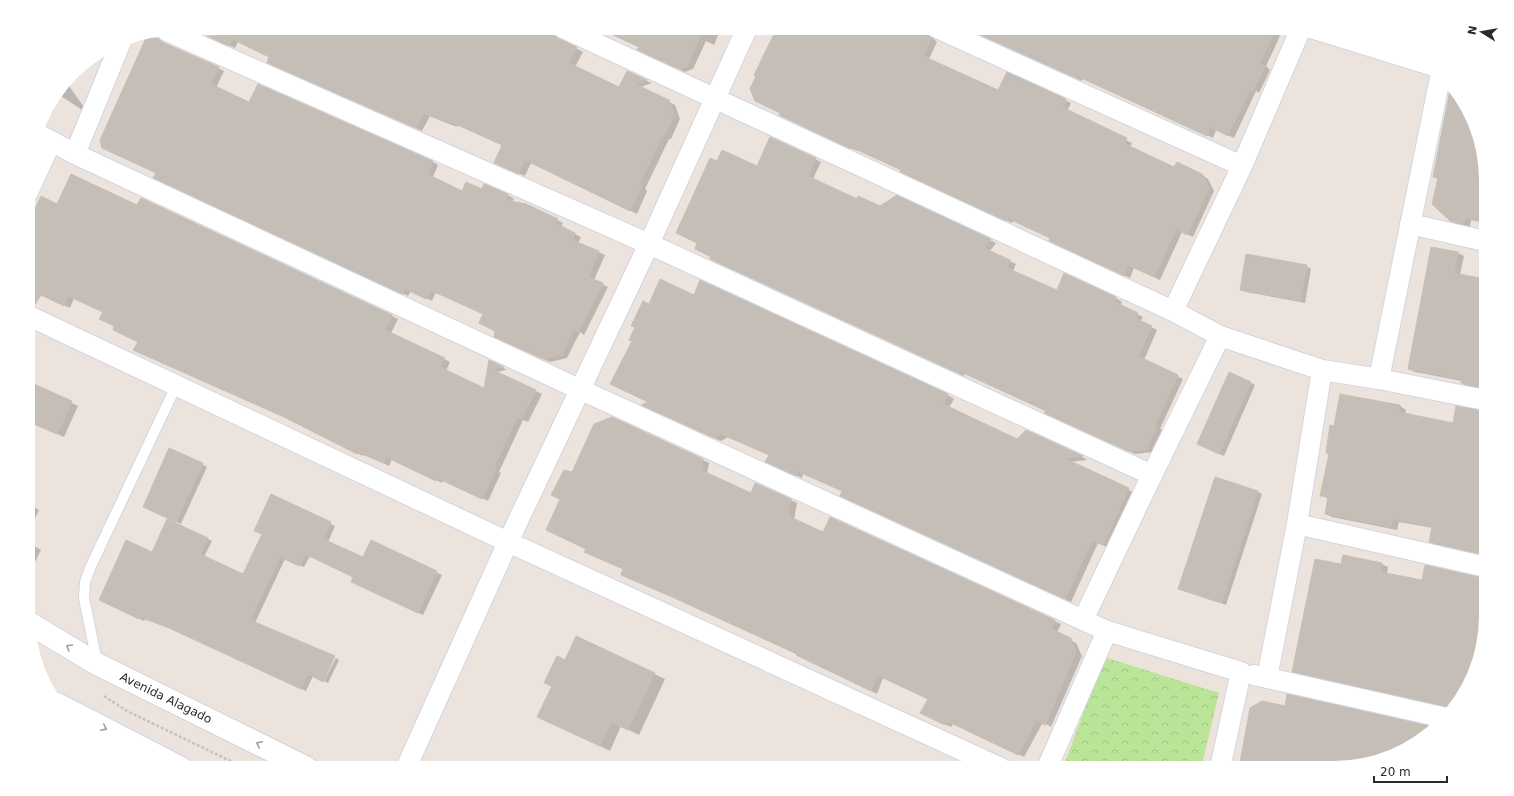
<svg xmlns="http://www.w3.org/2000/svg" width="1514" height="796" viewBox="0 0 1514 796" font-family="'DejaVu Sans',sans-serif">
  <defs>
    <pattern id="park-crowns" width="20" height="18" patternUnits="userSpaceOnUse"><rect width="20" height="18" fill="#bae497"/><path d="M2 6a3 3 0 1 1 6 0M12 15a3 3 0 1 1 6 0" fill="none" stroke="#a0c482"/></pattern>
  </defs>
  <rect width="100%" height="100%" fill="#ece3dc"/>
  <path fill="url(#park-crowns)" d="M1104,657L1219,693L1201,768H1063Z"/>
  <path fill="#0003" d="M222,28H558V34L560,40L583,52L575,67L620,88L628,72L647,81L652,83L640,87L675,105L680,119L671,139H669L645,189L647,191L637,214L531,163L525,176L501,166L503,145L458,125L457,127L430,116L422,131L274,66L270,57L238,42L235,48L214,39L239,36Z
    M599,28H721L714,45L706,41L693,69L685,72L645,53L640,47Z
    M779,28H932L931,33L934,39L937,42L929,59L999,91L1065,100L1071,103L1067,111L1132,143L1130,147L1175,168L1202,175L1208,179L1214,191L1193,237L1182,232L1160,280L1134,268L1130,278L1056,244L1051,238L1014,221L1012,223L907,175L902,170L858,150L857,151L780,115Z
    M965,28H1276L1273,32L1280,36L1266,66L1270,70L1259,93L1256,91L1234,138L1216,130L1213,138L1083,78L1082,81Z
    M158,39L166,44L224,71L216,88L250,103L258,85L433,162L438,165L433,177L463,192L482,191L484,185L508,195L514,199L512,202L525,205L563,223L561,227L581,237L578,243L605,255L594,280L608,287L584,335L580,332L567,358L550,362L501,340L485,314L436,292L432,301L411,291L408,296L160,181L157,173Z
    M67,83L86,110L85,112L58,94Z
    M1459,95L1485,161V223L1471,220L1470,227L1457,224L1451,220L1438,179L1434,177Z
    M815,159L821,162L813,179L858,201L880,208L897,197L996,243L990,251L1016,264L1013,271L1057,292L1116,298L1122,302L1120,306L1143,317L1140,322L1157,330L1144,360L1183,379L1160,429L1163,430L1152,452L1135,454L1051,416L1047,411L965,373L964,376L711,259L717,162L758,167Z
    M142,199L392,316L398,319L391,333L450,362L446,371L485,389L490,361L507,370L496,372L542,394L528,422L523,420L499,472L501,473L488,501L443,480L442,483L392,459L389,466L364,454L363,456L291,420L140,353L135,350L139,342L115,326L104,312L74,298L70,308L29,289L28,226L58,205L138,206Z
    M1458,253L1464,256L1460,275L1485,280V390L1468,387L1462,383V381L1415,372L1409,369Z
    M1306,266L1311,269L1305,303L1246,292L1241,289Z
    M701,282L948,395L954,399L949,408L1018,440L1026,431L1083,457L1087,460L1069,462L1135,493L1109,548L1098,543L1071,602L847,499L843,491L803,474L802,478L773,465L770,455L728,437L721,441L649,408L650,402L649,305L694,297Z
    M29,383L78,406L64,437L29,421Z
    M1251,383L1255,385L1224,456L1203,446Z
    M1341,395L1400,406L1406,410L1405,414L1454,424L1485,412L1486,557L1437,545L1430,542L1433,528L1399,522L1397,530L1332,517L1326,514L1328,499L1322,495Z
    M612,418L703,460L709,463L707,474L751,494L791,500L797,503L794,520L823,533L830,518L1061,624L1057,633L1076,643L1082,656L1051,727L1043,722L1024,757L953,724L951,727L927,716L929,699L883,678L877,694L624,569L587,549L573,473Z
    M202,464L207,467L180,526L212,541L204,557L244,576L263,534L271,495L335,526L328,542L364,558L371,542L442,575L423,615L357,584L355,577L310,556L304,567L285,559L255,623L313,676L306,691L175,630L145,619L144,621L105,602L181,524L147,508Z
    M1258,492L1262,494L1226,605L1179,588Z
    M29,504L39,510L29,531Z
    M29,543L41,550L29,574Z
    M1382,564L1388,567L1387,574L1423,581L1426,566L1486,579V616L1470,683L1453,709L1299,675L1293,671L1342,565Z
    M576,637L665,679L639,735L621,726L610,751L539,717L552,687L546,683L565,661Z
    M336,658L339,660L328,683L324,681Z
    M1288,695L1435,728L1418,742L1383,760L1286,707Z"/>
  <path fill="#c4beb7" stroke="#c8bfb5" d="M222,28H552L553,34L558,38L577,47L569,63L619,87L627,71L647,80L635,84L669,100L674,115L664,136H662L639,185L642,186L630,211L525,160L518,174L494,163L502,145L451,122L450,124L423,113L416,128L267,63L269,57L232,39L229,46L207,36L237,35Z
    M598,28H704L687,66L678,69L637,50L639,47Z
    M777,28H926L927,34L932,38L923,56L998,90L1007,72L1066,99L1062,107L1127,138L1125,144L1174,167L1177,162L1202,174L1209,188L1187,235L1176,229L1154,277L1128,265L1124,276L1049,241L1050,238L1026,227L1008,218L1006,221L900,172L901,170L851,147V149L779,115L780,113L755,101L750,89L756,76L754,75Z
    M965,28H1276L1259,64L1265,66L1253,91L1250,89L1228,136L1210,127L1207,136L1077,76L1076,78Z
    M146,38H158L162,42L219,67L211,84L249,102L258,84L433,161L427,174L462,191L466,182L482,189L484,184L508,194L506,200L526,204L558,219L555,223L575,233L572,240L599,251L588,277L603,283L578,332L573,330L562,355L543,359L494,337L495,331L479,323L483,314L430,290L426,299L405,289L402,294L153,178L156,173L102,148L100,140Z
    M1451,85L1460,95L1485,161V189L1479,220L1465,218L1464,224L1450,221L1432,204L1438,178L1433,177Z
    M770,137L816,158L808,176L857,199L858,196L880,206L897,195L991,239L984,248L1010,260L1007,268L1057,290L1064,273L1116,297L1115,302L1138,313L1135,318L1152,326L1138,356L1178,375L1155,425L1157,426L1146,450L1128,451L1044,413L1046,411L959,371L958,373L710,259L711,257L695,249L697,243L676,233L710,158L717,161L722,150L757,166Z
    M71,174L137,205L141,198L392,315L385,330L445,358L440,367L484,388L489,360L504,367L491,369L536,390L521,419L517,417L494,467L496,469L482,499L437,478L436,481L386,457L383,463L358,452L357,454L284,417L133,350L138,342L113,330L114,326L99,319L103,312L68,296L64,306L41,295L34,306L29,305L28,224L41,196L57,204Z
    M1431,247L1458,252L1454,273L1485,279V388L1461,383V379L1408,369Z
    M1246,254L1307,265L1300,301L1240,290Z
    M660,279L694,295L700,280L948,394L943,404L1017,439L1026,430L1083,456L1064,458L1129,488L1103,545L1092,540L1065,599L840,496L842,491L797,471L796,476L765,462L769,455L721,434L714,438L641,405L648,402L610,384L632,341L629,340L635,327L631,326L643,301L649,304Z
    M1229,372L1251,382L1219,454L1197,444Z
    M29,382L72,401L57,434L29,422Z
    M1340,394L1400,405L1399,412L1453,423L1456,406L1485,411L1486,543L1483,555L1429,542L1432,527L1393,519L1391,527L1325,514L1328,497L1320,496L1329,454L1326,453L1330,425L1334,426Z
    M612,417L703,459L701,470L751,493L755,483L791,499L788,516L823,532L830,517L1055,620L1051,629L1071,638L1076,652L1045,725L1036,720L1018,755L947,721L945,725L920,713L928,699L877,675L871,691L796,655L797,654L672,597L621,575L623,569L584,552L586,549L546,530L560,499L551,495L564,470L572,472L594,424Z
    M169,448L203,463L176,522L143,507Z
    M1215,477L1258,491L1221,603L1178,589Z
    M271,494L331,522L323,539L363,557L371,540L437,571L418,613L351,582L353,577L305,554L299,566L280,557L250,620L335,656L323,682L308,674L301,689L169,628L140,617L139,619L99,600L126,540L152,552L167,519L208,538L200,554L243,574L262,534L254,531Z
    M1343,555L1382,563L1380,572L1422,580L1425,565L1479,577V580L1486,581V616L1470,683L1453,709L1449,707L1292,672L1315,559L1341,564Z
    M576,636L655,673L628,730L611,722L600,746L537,717L552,686L544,683L557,656L565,660Z
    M1287,694L1435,727L1418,742L1383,760L1344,768H1239L1250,708L1262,701L1285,706Z"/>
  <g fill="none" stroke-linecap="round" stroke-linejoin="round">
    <defs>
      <path id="service" d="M97,662L84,598L85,582L91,566L176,386"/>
      <path id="minor" d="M563,28L1173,311L1220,336L1152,475L1083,620
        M937,28L1242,166
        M1311,28L1434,66
        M167,31L649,244L1152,475
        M38,134L75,154L122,39
        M75,154L579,389L1107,631L1047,768
        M28,192L51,142
        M1410,224L1485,241
        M1173,311L1242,166L1301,28
        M29,316L508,542L1001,768
        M1220,336L1322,370L1297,524L1267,678
        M1322,370L1379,379L1485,400
        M1379,379L1441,73
        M1297,524L1486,567
        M1107,631L1241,672L1220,768
        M1254,675L1446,718
        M406,768L508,542L649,244L747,28"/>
      <path id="secondary" d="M29,623L97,664L307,768
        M57,704L181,768"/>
    </defs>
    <use href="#service" stroke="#d1d6e3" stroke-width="12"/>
    <use href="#minor" stroke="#d1d6e3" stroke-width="22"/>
    <use href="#secondary" stroke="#d1d6e3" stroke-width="24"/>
    <path stroke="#c3c3c3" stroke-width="2.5" stroke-dasharray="3 2" stroke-linecap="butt" d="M104,696L127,711L245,768"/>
    <use href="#service" stroke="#fff" stroke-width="10"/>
    <use href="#minor" stroke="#fff" stroke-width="20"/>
    <use href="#secondary" stroke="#fff" stroke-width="22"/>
  </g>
  <defs><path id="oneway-chevron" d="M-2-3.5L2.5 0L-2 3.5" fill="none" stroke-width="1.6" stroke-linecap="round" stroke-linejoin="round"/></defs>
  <g stroke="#9f9f9f">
    <use href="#oneway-chevron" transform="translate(69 647) rotate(-149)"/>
    <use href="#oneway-chevron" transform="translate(104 728) rotate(27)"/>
    <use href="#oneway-chevron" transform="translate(259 744) rotate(-154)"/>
  </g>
  <g text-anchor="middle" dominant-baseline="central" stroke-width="4" stroke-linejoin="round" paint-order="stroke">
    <g font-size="12" fill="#2a2a2a" stroke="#fff">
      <text transform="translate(166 698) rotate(26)">Avenida Alagado</text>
    </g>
  </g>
  <path d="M0 0H1514V796H0ZM180 35H1334A145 145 0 0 1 1479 180V616A145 145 0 0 1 1334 761H180A145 145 0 0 1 35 616V180A145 145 0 0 1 180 35Z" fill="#fff" fill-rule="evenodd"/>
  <g transform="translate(1482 32) rotate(281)" stroke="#ffffff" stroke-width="3" paint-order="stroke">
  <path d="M0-3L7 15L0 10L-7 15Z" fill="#2a2a2a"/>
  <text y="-6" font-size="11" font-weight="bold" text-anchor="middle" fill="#2a2a2a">N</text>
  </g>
  <path d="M1374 776v6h73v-6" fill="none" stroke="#2a2a2a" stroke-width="2"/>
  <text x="1380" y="776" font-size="12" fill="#2a2a2a" stroke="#ffffff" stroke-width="3" paint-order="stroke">20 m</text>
</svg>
